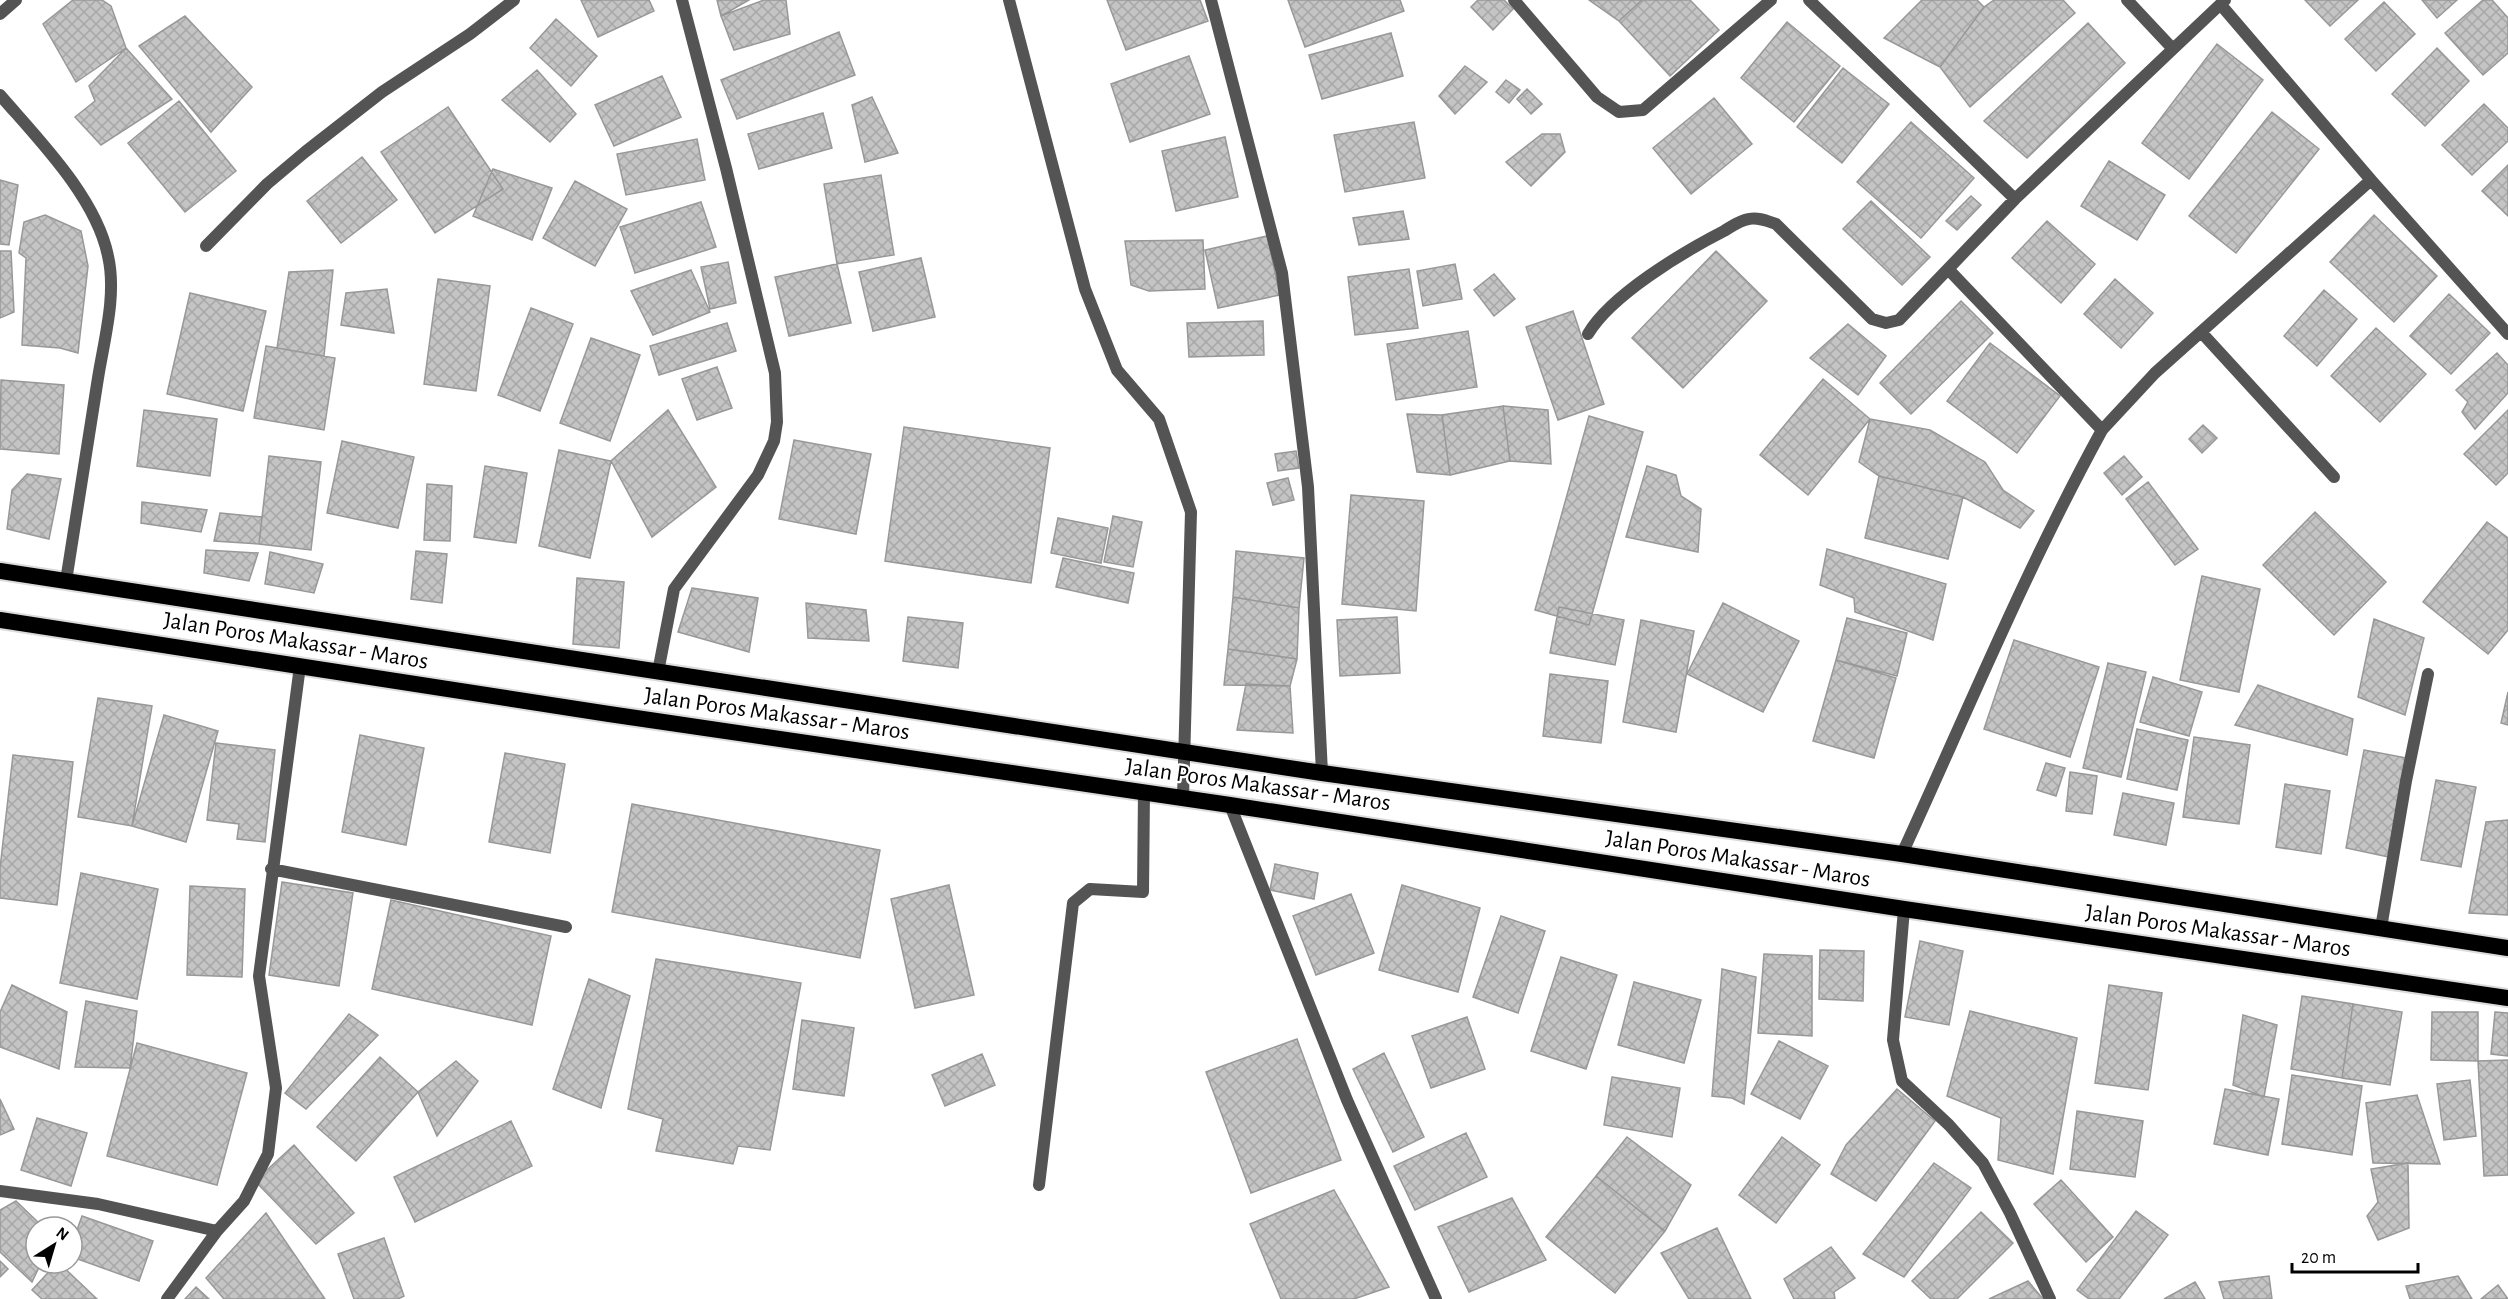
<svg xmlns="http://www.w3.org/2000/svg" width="2508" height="1299" viewBox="0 0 2508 1299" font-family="'Alegreya Sans',sans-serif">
  <defs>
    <pattern id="building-cross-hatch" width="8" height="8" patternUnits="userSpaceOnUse" patternTransform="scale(1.5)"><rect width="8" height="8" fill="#c4c4c4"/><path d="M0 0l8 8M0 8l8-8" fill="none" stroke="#a7a7a7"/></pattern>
  </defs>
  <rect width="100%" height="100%" fill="#fff"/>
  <path fill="url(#building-cross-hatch)" stroke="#989898" stroke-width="1.5" d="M73,0H102L111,6L126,48L76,82L43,24Z
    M581,0H649L654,11L598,37Z
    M717,0H749L721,16Z
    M764,0H786L790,34L734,50L721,16Z
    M1107,0H1200L1208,21L1126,50Z
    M1288,0H1400L1404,11L1305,47Z
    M1478,0H1504L1513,9L1493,30L1471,7Z
    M1589,0H1642L1619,21Z
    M1642,0H1690L1719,30L1670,76L1619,21Z
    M1922,0H1977L1984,7L1940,67L1884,38Z
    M1994,0H2063L2075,13L1970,107L1940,67L1984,7Z
    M2305,0H2358L2330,26Z
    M2422,0H2457L2437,18Z
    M2483,0H2492L2508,18V53L2483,75L2445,33Z
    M2384,2L2415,34L2376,71L2345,39Z
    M185,16L252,87L211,132L139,46Z
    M556,19L597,56L571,86L530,48Z
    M1787,22L1840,66L1794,122L1741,78Z
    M2088,23L2125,63L2027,158L1984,121Z
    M839,32L855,75L737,119L721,80Z
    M1391,33L1403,76L1322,99L1309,55Z
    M2217,44L2263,80L2189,179L2142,143Z
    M126,48L172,99L101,145L75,117L95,101L89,86Z
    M2437,48L2469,81L2425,126L2392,94Z
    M1189,56L1210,114L1130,142L1111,84Z
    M1465,66L1487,82L1455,114L1439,96Z
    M1843,68L1889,104L1842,163L1797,127Z
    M537,70L576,114L550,142L502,100Z
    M662,76L681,117L614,146L595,105Z
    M1506,80L1520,90L1509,103L1496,92Z
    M1527,89L1542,104L1531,114L1517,99Z
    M872,97L898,153L865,162L852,105Z
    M1714,98L1752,144L1691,194L1653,148Z
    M179,101L236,171L185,212L128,143Z
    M2484,104L2508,128V141L2472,175L2442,145Z
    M448,107L503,189L435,233L381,152Z
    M2272,112L2319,149L2236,253L2189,216Z
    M823,113L832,148L759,169L748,134Z
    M1414,122L1425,178L1345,192L1334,135Z
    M1911,122L1974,178L1921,238L1857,182Z
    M1542,134H1560L1565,152L1531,186L1506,162Z
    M1225,137L1238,197L1176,211L1162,151Z
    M697,139L705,180L626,195L617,154Z
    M362,157L397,200L341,243L307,201Z
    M2109,161L2165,195L2137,240L2081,206Z
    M2508,165V216L2482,191Z
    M493,169L552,188L532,240L473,216Z
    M881,175L894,255L837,264L824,184Z
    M0,180L18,185L9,245L0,244Z
    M575,181L627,209L595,266L543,238Z
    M1971,196L1981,205L1957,230L1946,221Z
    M1871,201L1930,257L1902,285L1843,229Z
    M701,202L716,247L635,273L620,227Z
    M1403,211L1409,239L1359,245L1353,218Z
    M45,215L81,231L88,266L78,353L60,348L22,345L26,258L19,253L24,222Z
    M2374,215L2437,276L2394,322L2330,262Z
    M2047,221L2095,264L2061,303L2012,258Z
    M1267,236L1280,295L1218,308L1205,250Z
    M1203,240L1205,289L1149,291L1131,285L1125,241Z
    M0,251H11L14,312L0,318Z
    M1716,251L1767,301L1683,388L1632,338Z
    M921,258L935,317L873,331L859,272Z
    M728,262L736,303L710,309L701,267Z
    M837,264L851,323L789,336L775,277Z
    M1455,264L1462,299L1423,306L1417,271Z
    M1409,269L1418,328L1355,335L1348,277Z
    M333,270L324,356L277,348L289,272Z
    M691,270L710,312L653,335L631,291Z
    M1494,274L1515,299L1494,316L1474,290Z
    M438,279L490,286L476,391L424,384Z
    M2115,279L2153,313L2121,348L2084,314Z
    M387,289L394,333L341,325L346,293Z
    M2324,290L2357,319L2317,366L2284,336Z
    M190,293L266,311L243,411L167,394Z
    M2449,294L2490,333L2451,374L2410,336Z
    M1961,301L1993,333L1911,414L1880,383Z
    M531,308L573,324L540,411L498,395Z
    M1573,311L1604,404L1558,420L1526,327Z
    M1263,321L1264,355L1189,357L1187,323Z
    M727,323L736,351L659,375L650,346Z
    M1848,324L1886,356L1858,395L1810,358Z
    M2376,328L2426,374L2380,422L2331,376Z
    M1468,331L1477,387L1396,400L1387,344Z
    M591,338L640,355L610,441L560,423Z
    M1990,343L2060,396L2017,453L1947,401Z
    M266,346L335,358L324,430L254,418Z
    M2497,353L2508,365V393L2475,429L2462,412L2468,402L2456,390Z
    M717,367L732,408L697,420L682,379Z
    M1823,379L1870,419L1808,495L1760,455Z
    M1,380L64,385L59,454L0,449Z
    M1503,406L1548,410L1551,464L1510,461Z
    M1503,406L1510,461L1450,475L1442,415Z
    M144,410L217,419L210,476L137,466Z
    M668,410L716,487L652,537L611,461Z
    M2508,410V473L2496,485L2464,454Z
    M1407,414L1442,415L1450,475L1417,472Z
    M1589,416L1643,432L1589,625L1535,610Z
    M1870,419L1930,430L1985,462L2003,490L2034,511L2020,528L1963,497L1879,476L1859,462Z
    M2203,425L2217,438L2202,453L2189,439Z
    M904,427L1050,448L1031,583L885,561Z
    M794,440L871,454L856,534L779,519Z
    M342,441L414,457L398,528L327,513Z
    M559,450L611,461L590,558L539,546Z
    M1296,451L1299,468L1278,471L1275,454Z
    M269,456L321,462L311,550L259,544Z
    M2124,456L2142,477L2122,495L2104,473Z
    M485,466L527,473L516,543L474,537Z
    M1647,466L1676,475L1681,496L1701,509L1698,552L1626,537Z
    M27,474L61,479L49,539L7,529L12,490Z
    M1879,476L1963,497L1948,559L1865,538Z
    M1288,478L1294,500L1273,505L1267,483Z
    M2148,482L2198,549L2175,565L2126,499Z
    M427,484L452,486L450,541L424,540Z
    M1351,495L1424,501L1416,611L1342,604Z
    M142,502L207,510L201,532L141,523Z
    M2315,512L2386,582L2334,635L2263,565Z
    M220,513L262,517L259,544L214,541Z
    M1113,516L1142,522L1133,567L1104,562Z
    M1058,518L1108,528L1101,563L1051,553Z
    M2487,522L2508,538V630L2488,654L2423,602Z
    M1827,549L1946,584L1933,640L1855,612L1854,598L1820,585Z
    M206,550L258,553L249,581L204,573Z
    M416,551L447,554L442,603L411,599Z
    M1236,551L1304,558L1299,608L1233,597Z
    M270,552L323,564L314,593L265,584Z
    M1063,558L1134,573L1128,603L1056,587Z
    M2202,576L2260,589L2239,692L2180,680Z
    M577,578L624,582L619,648L573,644Z
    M692,588L758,598L749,652L678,632Z
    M1233,597L1299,608L1297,659L1228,649Z
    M806,603L866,610L869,641L808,638Z
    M1723,603L1799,641L1763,712L1687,674Z
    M1559,607L1624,620L1615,665L1550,653Z
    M908,617L963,623L958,668L903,661Z
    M1397,617L1400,673L1340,676L1337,620Z
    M1847,618L1907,633L1897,676L1836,660Z
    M2374,619L2424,638L2405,715L2358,697Z
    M1641,620L1694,631L1676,732L1623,722Z
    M2014,640L2099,667L2070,757L1984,729Z
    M1228,649L1297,659L1290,686L1224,685Z
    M1836,660L1896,678L1874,758L1813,741Z
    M2108,663L2146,672L2121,777L2083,768Z
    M1550,674L1608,681L1601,743L1543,736Z
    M2153,677L2202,692L2189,736L2140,722Z
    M1246,684L1290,686L1293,733L1237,730Z
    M2258,685L2353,719L2347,755L2235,725Z
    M2508,692V725L2501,723Z
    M98,698L152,706L132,826L78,817Z
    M164,715L218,731L186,842L132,826Z
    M2137,729L2188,740L2177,790L2127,779Z
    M360,735L424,748L406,845L342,832Z
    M2194,737L2250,745L2239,824L2183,817Z
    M216,743L275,750L265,842L237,839L239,824L207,820Z
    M2364,750L2407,758L2389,857L2346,848Z
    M505,753L565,764L550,853L489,842Z
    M13,755L73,762L57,905L0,898V868Z
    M2046,763L2065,768L2056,796L2037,790Z
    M2070,772L2097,776L2092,814L2066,811Z
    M2436,780L2476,787L2461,867L2421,860Z
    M2285,784L2330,791L2321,854L2276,847Z
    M2123,793L2174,803L2166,845L2114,835Z
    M632,804L880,850L860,958L612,912Z
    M2508,820V915L2469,913L2486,822Z
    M1275,864L1318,873L1314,899L1270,890Z
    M81,873L158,889L137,999L60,983Z
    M282,882L353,893L339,986L269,975Z
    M949,885L974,995L915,1008L891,899Z
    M1402,885L1480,908L1458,992L1379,970Z
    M190,886L245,889L242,977L187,975Z
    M1351,894L1374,953L1316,975L1293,916Z
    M391,900L551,936L532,1025L372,989Z
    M1501,916L1545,931L1518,1013L1473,997Z
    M1920,941L1963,951L1949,1025L1905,1017Z
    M1820,950L1864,951L1863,1001L1819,999Z
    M1764,954L1812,956V1036L1758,1033Z
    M1561,957L1617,975L1586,1069L1531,1051Z
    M656,959L801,983L770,1150L738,1146L733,1164L656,1151L663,1119L628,1109Z
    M1722,969L1756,977L1744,1104L1732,1098L1712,1096Z
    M589,979L630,996L601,1108L553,1089Z
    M1634,982L1701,1000L1684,1063L1618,1045Z
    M12,985L67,1012L59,1069L0,1047V1012Z
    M2109,985L2162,993L2148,1090L2095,1083Z
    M2302,996L2353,1004L2342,1078L2291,1069Z
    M86,1001L137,1011L130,1068L75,1067Z
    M2353,1004L2402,1012L2390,1085L2342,1078Z
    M1970,1011L2077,1038L2053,1174L1998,1160L2001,1118L1947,1096Z
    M2432,1012H2478V1061L2431,1060Z
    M2495,1012L2508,1013V1056L2491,1054Z
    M349,1014L378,1035L306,1109L285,1093Z
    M2243,1015L2277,1025L2264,1097L2233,1085Z
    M1467,1017L1485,1069L1431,1088L1412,1036Z
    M802,1020L854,1028L844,1096L793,1089Z
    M1297,1039L1341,1160L1251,1193L1206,1072Z
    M1779,1041L1828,1066L1800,1119L1751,1094Z
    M137,1043L247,1073L217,1185L107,1156Z
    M1384,1053L1424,1137L1393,1152L1353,1069Z
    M982,1054L995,1085L945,1106L932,1075Z
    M380,1057L418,1092L356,1161L317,1127Z
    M2508,1060V1175L2484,1176L2478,1061Z
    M456,1061L478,1081L437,1136L418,1092Z
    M2292,1075L2362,1086L2352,1155L2282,1144Z
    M1612,1077L1680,1088L1672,1137L1604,1125Z
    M2470,1080L2476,1136L2444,1140L2437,1084Z
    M1897,1089L1935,1121L1876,1201L1831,1174L1846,1145Z
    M2225,1089L2279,1099L2268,1155L2214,1144Z
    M2417,1095L2440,1164L2373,1163L2366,1103Z
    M0,1099L14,1129L0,1135Z
    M2077,1111L2143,1121L2135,1177L2070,1169Z
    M37,1118L87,1133L71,1186L21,1170Z
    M511,1121L532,1166L415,1222L394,1177Z
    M1466,1133L1487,1177L1415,1210L1394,1166Z
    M1627,1137L1691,1185L1665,1231L1596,1176Z
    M1782,1137L1820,1165L1776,1223L1739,1195Z
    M294,1145L354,1213L316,1244L255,1181Z
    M1934,1163L1971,1188L1904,1277L1863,1254Z
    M2408,1163L2409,1228L2378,1240L2367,1216L2378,1202L2371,1169Z
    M1596,1176L1665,1231L1615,1293L1546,1237Z
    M2061,1180L2113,1237L2086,1262L2034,1204Z
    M1334,1190L1389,1287L1354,1299H1281L1250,1224Z
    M1512,1198L1546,1260L1469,1292L1438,1227Z
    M16,1201L43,1227H36V1263H41L32,1282L0,1252V1210Z
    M2136,1211L2168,1235L2119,1299H2089L2077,1290Z
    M1981,1212L2013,1243L1957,1299H1931L1912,1281Z
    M266,1213L325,1299H224L206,1278Z
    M82,1216L153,1241L139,1281L72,1257V1244Z
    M1717,1228L1751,1299H1689L1661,1253Z
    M384,1238L404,1296L398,1299H354L338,1254Z
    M1831,1247L1855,1278L1834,1292L1835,1299H1794L1784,1279Z
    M0,1261L8,1269L0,1277Z
    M57,1263H59L97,1299H42L32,1290Z
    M2269,1276L2272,1299H2224L2219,1282Z
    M2458,1276L2472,1299H2410L2406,1286Z
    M2028,1281L2043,1299H1989Z
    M2195,1282L2205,1299H2164Z
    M2498,1285L2508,1299H2481Z
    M196,1287L209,1299H185Z"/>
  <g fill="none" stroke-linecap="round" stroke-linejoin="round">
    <defs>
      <path id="trunk" d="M0,571L1322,773L1902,854L2508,948
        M0,620L609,714L1230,805L1904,909L2508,998"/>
    </defs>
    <use href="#trunk" stroke="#dbdbdb" stroke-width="20"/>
    <path stroke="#545454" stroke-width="12" d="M1039,1185L1073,903L1090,889L1143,892L1144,792"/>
    <path stroke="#545454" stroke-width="12" d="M1009,0L1085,289L1117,370L1159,419L1191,512L1183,798
      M1211,0L1282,273L1308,487L1322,773
      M1514,0L1597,97L1619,112L1643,110L1771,0
      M1809,0L2015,199
      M0,14L16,0
      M2173,49L2225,0
      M0,95C38,139 96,197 108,256C117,295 104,340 98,378C87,446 77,513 66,581
      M2371,180L2508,334
      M206,246L267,184L305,152L382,92L470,34L514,0
      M2201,332L2334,477
      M1588,334C1611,295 1683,252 1724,231C1731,227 1740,220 1749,219C1758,217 1767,221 1776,224L1872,319L1886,323L1899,320L1948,269
      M2102,430L2155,373L2371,180L2221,5
      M658,672L674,589L758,475L774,441L777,422L775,373L726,168L682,0
      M1230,805L1347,1100L1436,1299
      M1902,854C1967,712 2027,567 2102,430L1948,269L2015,199L2173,49L2127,0
      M271,869L566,927
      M1904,909L1893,1040L1902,1081L1949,1125L1983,1163L2010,1213L2050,1299
      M2381,928L2406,781L2428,674
      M0,1191L98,1204L217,1231
      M167,1299L217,1231L244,1201L268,1154L276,1088L259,976L300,666"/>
    <use href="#trunk" stroke="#000" stroke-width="16"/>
  </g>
  <g text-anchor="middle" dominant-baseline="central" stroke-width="4.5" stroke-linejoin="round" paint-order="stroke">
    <g font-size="24" fill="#000" stroke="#fff">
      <text transform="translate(296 641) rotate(9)">Jalan Poros Makassar - Maros</text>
      <text transform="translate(777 714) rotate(8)">Jalan Poros Makassar - Maros</text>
      <text transform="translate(1258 785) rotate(8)">Jalan Poros Makassar - Maros</text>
      <text transform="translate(1738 859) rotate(9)">Jalan Poros Makassar - Maros</text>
      <text transform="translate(2218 931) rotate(8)">Jalan Poros Makassar - Maros</text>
    </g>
  </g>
  <g transform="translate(54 1245) rotate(37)"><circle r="28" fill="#ffffff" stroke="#999999" stroke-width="1.5"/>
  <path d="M0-4.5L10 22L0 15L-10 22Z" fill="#000000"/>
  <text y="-9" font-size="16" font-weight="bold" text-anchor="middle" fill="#000000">N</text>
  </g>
  <path d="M2292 1263v9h126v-9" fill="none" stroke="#000000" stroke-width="3"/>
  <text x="2301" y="1263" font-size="18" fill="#000000" stroke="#ffffff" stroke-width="4.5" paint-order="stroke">20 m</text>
</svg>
